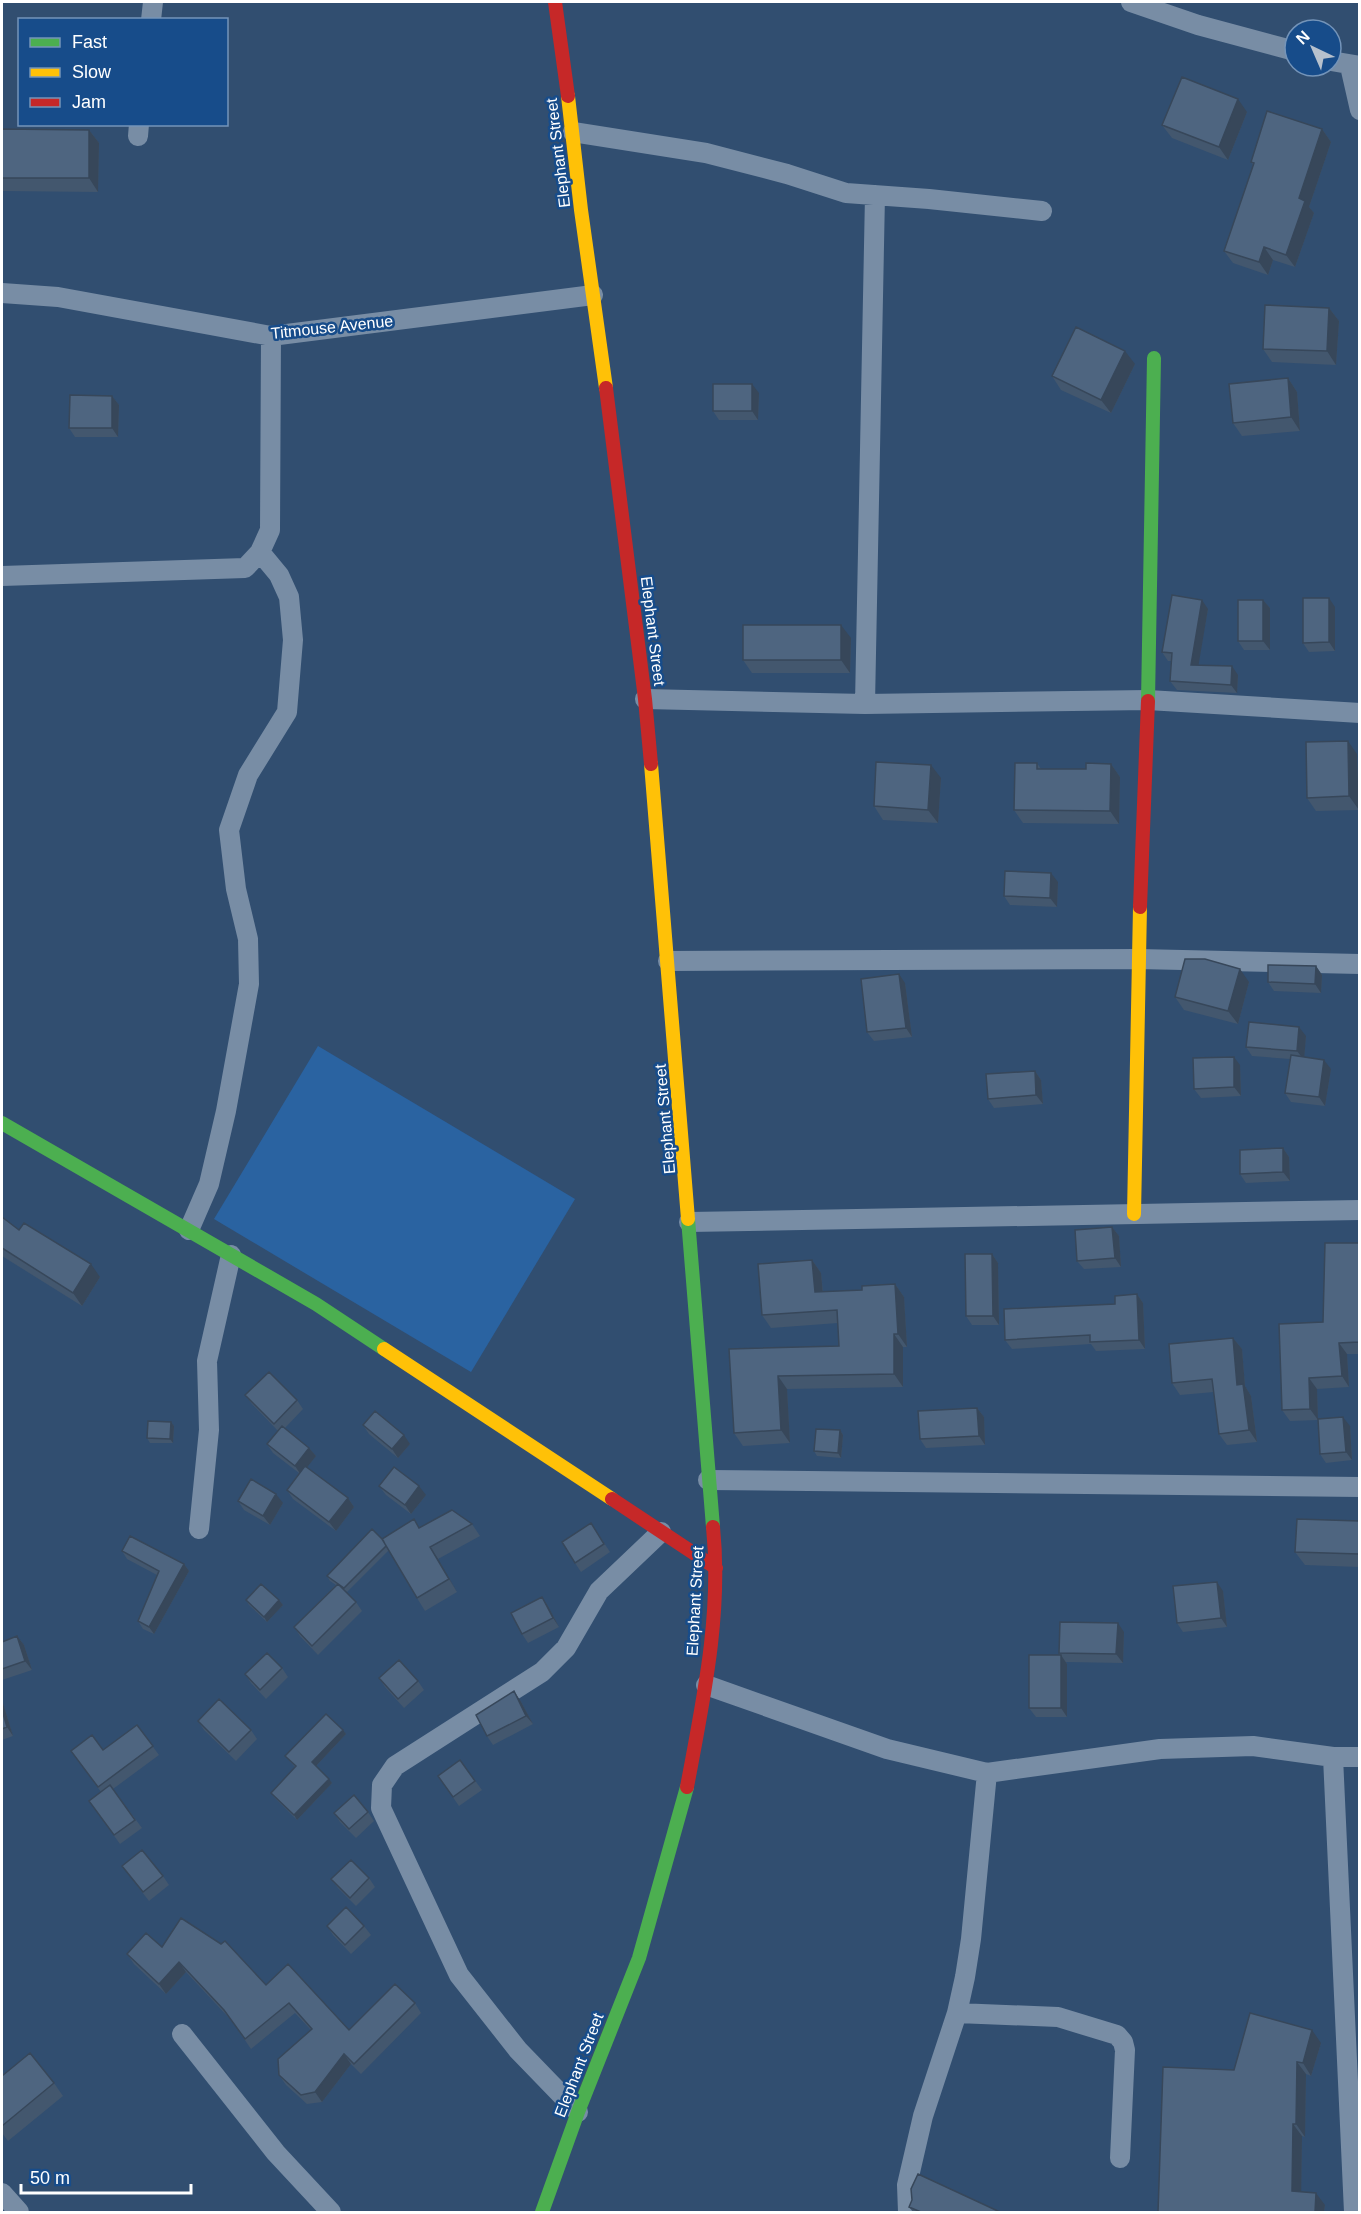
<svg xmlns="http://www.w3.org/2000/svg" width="1361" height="2214" viewBox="0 0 1361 2214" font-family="Helvetica,sans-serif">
  <rect width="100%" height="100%" fill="#314e70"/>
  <path fill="#2a63a1" d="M318,1046L575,1199L471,1372L214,1219Z"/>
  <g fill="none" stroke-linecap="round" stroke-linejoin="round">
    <path stroke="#788da5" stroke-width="20" d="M1131,2L1198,25L1295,51
      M151,20L153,2
      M1331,61L1360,66
      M1350,66L1360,110
      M573,132L706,153L787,174L846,193L929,199L1042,211
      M138,136L139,124
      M2,293L58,297L271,336L593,295
      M2,576L245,568L260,552L270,530L271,336
      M645,699L865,704L1148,700L1360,713
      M865,704L875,195
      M668,961L1138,959L1360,964
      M689,1222L1360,1210
      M189,1230L209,1184L226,1111L249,984L248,939L236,889L229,830L248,775L287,712L293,640L289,597L279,575L260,552
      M708,1480L1360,1487
      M199,1529L209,1430L207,1361L231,1255
      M706,1685L887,1749L987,1773L1160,1749L1253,1746L1333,1757H1360
      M1333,1757L1354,2212
      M957,2013L1058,2017L1117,2035L1123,2042L1125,2050L1120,2158
      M182,2034L276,2153L331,2212
      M578,2112L518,2050L459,1975L381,1808L382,1785L395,1766L542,1672L566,1648L599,1591L661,1532
      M2,2193L19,2212
      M908,2212L907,2185L923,2116L957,2013L965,1977L971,1939L987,1773"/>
    <path stroke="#4caf50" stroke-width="14" d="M1148,701L1154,358
      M2,1123L316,1304L384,1349
      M688,1219L713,1527
      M542,2212L578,2112L639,1958L687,1787"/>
    <path stroke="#ffc107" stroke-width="14" d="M568,96L581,210L606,388
      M651,764L688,1219
      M1134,1214L1140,907
      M384,1349L612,1499"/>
    <path stroke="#c62828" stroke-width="14" d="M555,2L568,96
      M606,388L645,699L651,764
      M1140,907L1148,701
      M612,1499L716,1568
      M687,1787C703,1701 722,1614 713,1527"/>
  </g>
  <path fill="#43576e" d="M1247,112L1228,160L1172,138L1162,125Z
    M2,129L89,130L99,143L98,192L2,191Z
    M1322,129L1331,142L1309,207L1314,213L1295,267L1273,260L1268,275L1233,263L1224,251L1253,165L1251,162Z
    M1329,308L1339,321L1336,365L1272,362L1263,349Z
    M1135,364L1111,413L1061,390L1052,376Z
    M1288,378L1297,392L1300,431L1242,436L1233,423Z
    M759,393L758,420H719L713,411Z
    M112,396L119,405L118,437H75L69,428Z
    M1263,600L1270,608V650H1244L1238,641Z
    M1335,607V651L1309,652L1303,643Z
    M1208,609L1198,665L1238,675L1237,693L1177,690L1170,681L1171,661H1168L1162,652Z
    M851,638L850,673H752L743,660Z
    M1357,754L1359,810L1316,811L1307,798Z
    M1037,763L1041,769H1086L1111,764L1120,777L1119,824L1023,823L1014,810Z
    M941,778L938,823L883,820L874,806Z
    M1058,882L1057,907L1010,905L1004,896Z
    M1316,966L1322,975L1321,993L1274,991L1268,982Z
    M1249,982L1238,1024L1184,1010L1175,997Z
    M905,983L912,1037L874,1041L867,1032Z
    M1306,1036L1304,1057L1331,1069L1325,1106L1291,1102L1285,1093L1290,1059L1252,1056L1246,1047Z
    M1240,1065L1241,1096L1201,1098L1194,1089Z
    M1035,1071L1041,1080L1043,1104L994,1108L988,1099Z
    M1283,1148L1289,1157L1290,1181L1246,1183L1240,1174Z
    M2,1217L19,1230L100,1277L82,1306L2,1256Z
    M1112,1227L1119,1236L1121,1267L1084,1269L1077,1261Z
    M1359,1243V1354H1347L1349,1387L1317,1389L1318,1419L1350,1426L1352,1460L1326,1463L1320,1454L1318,1420L1290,1421L1282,1410Z
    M992,1254L998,1263L999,1325H972L966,1316Z
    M812,1260L821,1273L823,1292L862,1290L895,1284L904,1297L907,1347H903V1387L787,1389L790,1443L743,1446L734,1433L729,1349L839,1346L838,1323L771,1328L762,1315Z
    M1137,1294L1143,1303L1145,1349L1096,1351L1091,1344L1012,1349L1005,1340L1115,1304Z
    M1233,1338L1242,1349L1245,1386L1251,1396L1257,1442L1227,1445L1219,1434L1214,1392L1180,1395L1172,1383Z
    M245,1395L297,1400L303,1409L285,1428L309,1448L316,1456L307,1467L348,1498L354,1507L336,1531L293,1499L287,1490L299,1473L273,1453L267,1444L278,1431L252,1404Z
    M977,1408L984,1417L985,1445L926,1448L920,1439Z
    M171,1422L174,1426L173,1443H150L147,1438Z
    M363,1425L410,1444L398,1458L369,1434Z
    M840,1430L843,1435L841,1458L817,1456L814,1451Z
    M379,1486L426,1495L411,1514L386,1495Z
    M238,1501L283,1503L270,1525L244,1510Z
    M1359,1521V1567L1305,1565L1295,1552Z
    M591,1523L610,1552L581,1572L575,1563Z
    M472,1524L480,1536L438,1559L457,1592L425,1611L417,1598L389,1550L347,1592L344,1590L356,1602L362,1611L318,1655L300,1636L294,1627L336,1585L330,1581L327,1576L383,1540L420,1527Z
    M122,1551L184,1564L189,1571L154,1634L143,1629L138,1621L157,1575L127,1559Z
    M1223,1591L1227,1627L1183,1632L1177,1623Z
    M542,1597L548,1606L559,1627L528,1643L522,1634Z
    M246,1600H279L283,1605L267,1622L249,1605Z
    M1124,1632L1123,1663L1066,1662L1067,1664V1717H1036L1029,1708L1060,1655L1059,1653Z
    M17,1636L24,1645L32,1670L2,1680V1642Z
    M282,1668L288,1677L266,1699L251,1683L245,1674Z
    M379,1678L418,1681L424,1690L404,1708L385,1687Z
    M2,1700L13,1736L2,1740Z
    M520,1700L533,1724L493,1745L487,1736Z
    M198,1721L251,1730L257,1739L236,1761L204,1730Z
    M137,1725L159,1755L113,1789L142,1828L120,1844L89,1801L101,1792L71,1751L103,1750Z
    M343,1730L346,1734L316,1766L332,1783L297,1820L274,1797L271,1793L295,1767L285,1756Z
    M460,1760L482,1790L459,1806L438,1776Z
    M368,1812L374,1821L356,1838L340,1822L334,1813Z
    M122,1866L163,1876L169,1885L149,1901Z
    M369,1878L375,1887L356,1906L338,1888L331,1879Z
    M327,1926H364L371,1935L351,1954L333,1935Z
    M162,1947L266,1985L349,2030L415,2003L421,2013L361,2074L351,2064L322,2102L307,2104L286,2085L279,2075L311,2030L295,2013L251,2049L231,2020L186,1972L166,1994L134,1964L127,1954Z
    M1321,2043L1311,2076L1306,2074L1305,2137L1302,2136L1301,2192L1325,2205L1324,2212H1158L1234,2070Z
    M2,2076L54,2083L63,2096L8,2141L2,2133Z
    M909,2207L1000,2212H913Z"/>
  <path fill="#37475a" d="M1238,99L1247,112L1228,160L1219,147Z
    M1322,129L1331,142L1309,207L1314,213L1295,267L1286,255L1299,198Z
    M89,130L99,143L98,192L89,178Z
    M1264,247L1273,260L1268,275L1259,262Z
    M1329,308L1339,321L1336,365L1327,351Z
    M1125,351L1135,364L1111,413L1101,400Z
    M1288,378L1297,392L1300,431L1291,417Z
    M752,384L759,393L758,420L752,411Z
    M112,396L119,405L118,437L112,428Z
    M1329,598L1335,607V651L1329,642Z
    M1202,600L1208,609L1197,674L1191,665Z
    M1263,600L1270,608V650L1263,641Z
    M841,625L851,638L850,673L841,660Z
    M1232,666L1238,675L1237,693L1231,685Z
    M1348,741L1357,754L1359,810L1349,796Z
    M1111,764L1120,777L1119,824L1110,811Z
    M931,765L941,778L938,823L928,810Z
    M1051,873L1058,882L1057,907L1050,898Z
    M1316,966L1322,975L1321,993L1315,984Z
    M1240,969L1249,982L1238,1024L1228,1011Z
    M899,974L905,983L912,1037L906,1028Z
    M1299,1027L1306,1036L1304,1060L1297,1051Z
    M1234,1057L1240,1065L1241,1096L1234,1087Z
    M1324,1060L1331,1069L1325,1106L1319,1097Z
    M1035,1071L1041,1080L1043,1104L1036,1095Z
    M1283,1148L1289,1157L1290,1181L1283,1172Z
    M1112,1227L1119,1236L1121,1267L1115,1258Z
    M992,1254L998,1263L999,1325L993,1316Z
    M812,1260L821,1273L824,1306L815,1292Z
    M91,1264L100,1277L82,1306L73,1293Z
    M895,1284L904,1297L907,1347L898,1334Z
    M1137,1294L1143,1303L1145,1349L1139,1340Z
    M894,1334L903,1347V1387L894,1374Z
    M1233,1338L1242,1349L1245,1386L1251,1396L1257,1442L1249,1430L1237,1385Z
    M1339,1343L1347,1354L1349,1387L1342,1376Z
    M778,1376L787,1389L790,1443L781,1430Z
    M1309,1378L1317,1389L1318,1420L1310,1409Z
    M977,1408L984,1417L985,1445L979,1436Z
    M1343,1417L1350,1426L1352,1460L1346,1452Z
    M171,1422L174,1426L173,1443L170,1439Z
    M840,1430L843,1435L841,1458L838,1453Z
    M404,1435L410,1444L398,1458L392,1449Z
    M309,1448L316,1456L301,1475L295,1466Z
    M419,1486L426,1495L411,1514L405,1505Z
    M276,1494L283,1503L270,1525L263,1516Z
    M348,1498L354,1507L336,1531L329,1522Z
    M430,1547L438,1559L457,1592L449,1579Z
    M184,1564L189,1571L154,1634L149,1627Z
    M1217,1582L1223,1591L1227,1627L1221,1618Z
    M542,1597L548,1606L559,1627L553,1618Z
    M279,1600L283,1605L267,1622L264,1617Z
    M1118,1623L1124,1632L1123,1663L1116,1654Z
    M17,1636L24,1645L32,1670L25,1661Z
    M1061,1655L1067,1664V1717L1061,1708Z
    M514,1691L520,1700L533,1724L526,1716Z
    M2,1700L13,1736L7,1727L2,1710Z
    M343,1730L346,1734L315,1767L312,1762Z
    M329,1779L332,1783L297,1820L294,1815Z
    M179,1962L186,1972L166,1994L159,1984Z
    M1312,2030L1321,2043L1311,2076L1303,2063Z
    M344,2054L351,2064L322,2102L315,2092Z
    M1297,2062L1306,2074L1305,2137L1296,2124Z
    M1293,2124L1302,2136L1301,2204L1292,2191Z
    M1316,2193L1325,2205L1324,2212H1315Z"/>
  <path fill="#4e6580" stroke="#37475a" stroke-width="1.5" d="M1182,77L1238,99L1219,147L1162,125Z
    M1267,111L1322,129L1299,198L1305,201L1286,255L1264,247L1259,262L1224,251L1254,163L1251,162Z
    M2,129L89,130V178H2Z
    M1265,305L1329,308L1327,351L1263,349Z
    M1076,327L1125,351L1101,400L1052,376Z
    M1288,378L1291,417L1233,423L1229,384Z
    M713,384H752V411H713Z
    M70,395L112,396V428H69Z
    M1172,595L1202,600L1191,665L1232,666L1231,685L1170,681L1172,653L1162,652Z
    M1303,598H1329V642L1303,643Z
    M1238,600H1263V641H1238Z
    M743,625H841V660H743Z
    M1348,741L1349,796L1307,798L1306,742Z
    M876,762L931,765L928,810L874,806Z
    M1015,763H1037V769H1086V763L1111,764L1110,811L1014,810Z
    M1005,871L1051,873L1050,898L1004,896Z
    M1185,959H1205L1240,969L1228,1011L1175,997Z
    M1268,965L1316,966L1315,984L1268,982Z
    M899,974L906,1028L867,1032L861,979Z
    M1249,1022L1299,1027L1297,1051L1246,1047Z
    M1291,1055L1324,1060L1319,1097L1285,1093Z
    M1234,1057V1087L1194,1089L1193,1058Z
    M1035,1071L1036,1095L988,1099L986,1074Z
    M1283,1148V1172L1240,1174V1150Z
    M2,1217L19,1230L24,1223L91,1264L73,1293L2,1248Z
    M1112,1227L1115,1258L1077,1261L1075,1230Z
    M1325,1243H1359V1342L1339,1343L1342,1376L1309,1378L1310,1409L1282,1410L1279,1324L1323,1322Z
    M965,1254H992L993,1316H966Z
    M812,1260L815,1292L862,1290V1286L895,1284L898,1334H894V1374L778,1376L781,1430L734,1433L729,1349L839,1346L837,1310L762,1315L758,1264Z
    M1137,1294L1139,1340L1090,1342V1335L1005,1340L1004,1309L1115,1304V1296Z
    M1233,1338L1237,1385L1243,1384L1249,1430L1219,1434L1212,1379L1172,1383L1169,1344Z
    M269,1372L297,1400L274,1424L245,1395Z
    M977,1408L979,1436L920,1439L918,1411Z
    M375,1411L404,1435L392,1449L363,1425Z
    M1343,1417L1346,1452L1320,1454L1318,1419Z
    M148,1421L171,1422L170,1439L147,1438Z
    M282,1426L309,1448L295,1466L267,1444Z
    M816,1429L840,1430L838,1453L814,1451Z
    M305,1466L348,1498L329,1522L287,1490Z
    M394,1467L419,1486L405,1505L379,1486Z
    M251,1479L276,1494L263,1516L238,1501Z
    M452,1510L472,1524L430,1547L449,1579L417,1598L382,1539L414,1519L419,1528Z
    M1297,1519L1359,1521V1554L1295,1552Z
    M591,1523L604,1544L575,1563L562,1542Z
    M372,1529L383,1540L386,1546L344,1588L327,1576Z
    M130,1536L184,1564L149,1627L138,1621L159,1571L122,1551Z
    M1217,1582L1221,1618L1177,1623L1173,1586Z
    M261,1584L279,1600L264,1617L246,1600Z
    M338,1584L356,1602L312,1646L294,1627Z
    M542,1597L553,1618L522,1634L511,1613Z
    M1060,1622L1118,1623L1116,1654L1059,1653Z
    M17,1636L25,1661L2,1669V1642Z
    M267,1653L282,1668L260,1690L245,1674Z
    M1029,1655H1061V1708H1029Z
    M399,1660L418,1681L398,1699L379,1678Z
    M514,1691L526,1716L487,1736L476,1715Z
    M219,1699L251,1730L229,1752L198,1721Z
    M2,1710L7,1727L2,1729Z
    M326,1714L343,1730L312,1762L329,1779L294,1815L271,1793L296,1766L285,1756Z
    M137,1725L153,1746L98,1787L71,1751L92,1735L103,1750Z
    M460,1760L475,1781L453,1797L438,1776Z
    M110,1785L135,1820L114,1835L89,1801Z
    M354,1795L368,1812L349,1829L334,1813Z
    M142,1850L163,1876L143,1892L122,1866Z
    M351,1860L369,1878L350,1898L331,1879Z
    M346,1907L364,1926L345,1945L327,1926Z
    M181,1918L221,1944L225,1941L266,1985L288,1964L349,2030L395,1984L415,2003L354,2064L344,2054L315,2092L301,2095L279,2075L278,2059L312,2029L289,2003L245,2039L224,2010L179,1962L159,1984L127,1954L146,1933L162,1947Z
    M1250,2013L1312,2030L1303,2063L1297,2062L1296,2124H1293L1292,2191L1316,2193L1315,2212H1158L1163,2067L1234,2070Z
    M30,2053L54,2083L2,2126V2076Z
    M918,2174L1000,2212H921L909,2207L912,2200L911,2189Z"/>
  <g text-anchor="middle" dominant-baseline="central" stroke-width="5" stroke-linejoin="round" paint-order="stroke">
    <g font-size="16" fill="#fff" stroke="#174c8a">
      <text transform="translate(558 153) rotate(-97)">Elephant Street</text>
      <text transform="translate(332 327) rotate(-6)">Titmouse Avenue</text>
      <text transform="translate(653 631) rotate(83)">Elephant Street</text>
      <text transform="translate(665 1119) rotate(-95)">Elephant Street</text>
      <text transform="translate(695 1601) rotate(-87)">Elephant Street</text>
      <text transform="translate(579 2065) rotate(-69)">Elephant Street</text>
    </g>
  </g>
  <rect width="1361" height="2214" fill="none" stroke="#ffffff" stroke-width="6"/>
  <rect x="18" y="18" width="210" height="108" fill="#174c8a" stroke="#7494b9" stroke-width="1.5"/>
  <rect x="30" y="38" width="30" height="9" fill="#4caf50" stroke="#7494b9" stroke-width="1.5"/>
  <text x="72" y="48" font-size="18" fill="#ffffff">Fast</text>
  <rect x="30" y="68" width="30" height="9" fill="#ffc107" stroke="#7494b9" stroke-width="1.5"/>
  <text x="72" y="78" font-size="18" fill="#ffffff">Slow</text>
  <rect x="30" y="98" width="30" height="9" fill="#c62828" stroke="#7494b9" stroke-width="1.5"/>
  <text x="72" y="108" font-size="18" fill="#ffffff">Jam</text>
  <g transform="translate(1313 48) rotate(316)"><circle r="28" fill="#174c8a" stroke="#7494b9" stroke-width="1.5"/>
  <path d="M0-4.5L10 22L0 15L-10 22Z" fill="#b7c1cd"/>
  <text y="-9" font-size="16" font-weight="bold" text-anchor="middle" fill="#ffffff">N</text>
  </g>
  <path d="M21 2184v9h170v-9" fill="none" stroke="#ffffff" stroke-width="3"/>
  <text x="30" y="2184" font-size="18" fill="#ffffff" stroke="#174c8a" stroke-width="4.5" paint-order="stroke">50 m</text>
</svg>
